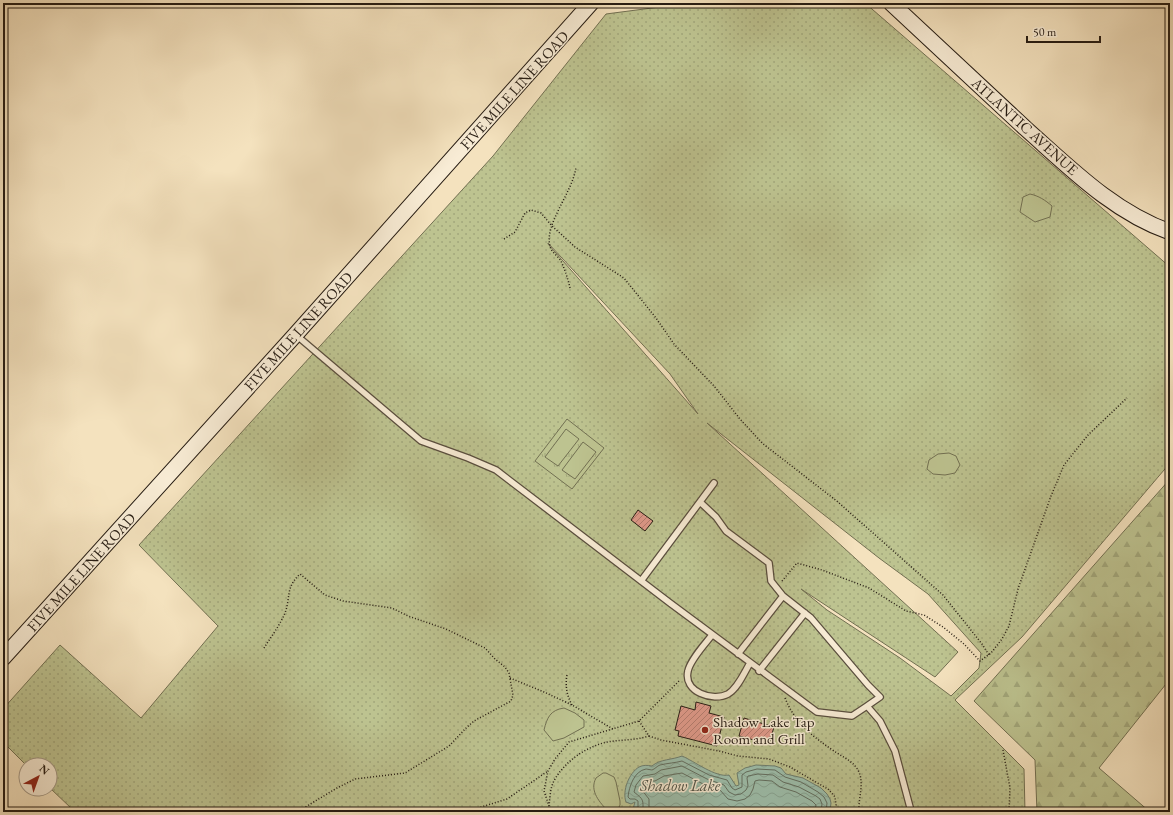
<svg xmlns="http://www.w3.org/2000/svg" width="1173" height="815" viewBox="0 0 1173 815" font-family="'EB Garamond',serif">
  <defs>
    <pattern id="grass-dots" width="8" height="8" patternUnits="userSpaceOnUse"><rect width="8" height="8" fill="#bdc390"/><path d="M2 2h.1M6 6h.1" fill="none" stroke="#a2a77b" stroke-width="1.8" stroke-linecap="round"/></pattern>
    <pattern id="forest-firs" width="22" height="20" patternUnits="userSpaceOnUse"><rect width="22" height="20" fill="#bdc390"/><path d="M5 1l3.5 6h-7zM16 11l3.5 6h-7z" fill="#a2a77b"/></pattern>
    <pattern id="park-tufts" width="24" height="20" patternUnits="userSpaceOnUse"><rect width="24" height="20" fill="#bdc390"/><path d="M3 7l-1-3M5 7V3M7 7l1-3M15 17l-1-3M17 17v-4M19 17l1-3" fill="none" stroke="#a2a77b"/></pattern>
    <pattern id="water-waves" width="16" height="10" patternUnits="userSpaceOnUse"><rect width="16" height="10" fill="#9dbfac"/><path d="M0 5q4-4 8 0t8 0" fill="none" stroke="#87a493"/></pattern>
    <pattern id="building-hatch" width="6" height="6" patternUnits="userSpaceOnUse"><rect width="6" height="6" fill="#e09a8b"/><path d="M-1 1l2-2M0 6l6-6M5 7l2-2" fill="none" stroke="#b57d70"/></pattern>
  </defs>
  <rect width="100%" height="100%" fill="#f4e2be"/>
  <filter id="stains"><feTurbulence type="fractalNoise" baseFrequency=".005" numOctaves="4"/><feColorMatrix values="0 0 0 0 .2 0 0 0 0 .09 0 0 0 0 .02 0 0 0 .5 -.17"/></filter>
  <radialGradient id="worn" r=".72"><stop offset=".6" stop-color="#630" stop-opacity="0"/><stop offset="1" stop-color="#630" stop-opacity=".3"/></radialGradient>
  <path fill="url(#grass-dots)" stroke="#727052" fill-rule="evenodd" d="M690,3H865L1170,267V463L1022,637L955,700L1024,769L1025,812H71L72,809L50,788V765H26L3,742V709L60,645L141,718L218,626L139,545L493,156L606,14ZM548,243L670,374L698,414L548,244ZM707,423L879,558L928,594L981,653L979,668L951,696L900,658L827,610L801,589L935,677L958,652Z"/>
  <path fill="url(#forest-firs)" stroke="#727052" d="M1170,479V679L1099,768L1150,812H1037L1035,760L974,701Z"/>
  <path fill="url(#park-tufts)" stroke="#727052" d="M567,419L604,448L572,489L535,461Z"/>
  <path fill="#bdc390" stroke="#727052" d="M1030,194C1039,196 1045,200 1052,206L1050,217L1035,222L1020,212L1023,197Z
    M566,429L579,439L558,466L545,457Z
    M583,442L596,452L575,479L562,470Z
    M949,453L956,456L960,465L955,473L945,475L933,474L927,469L929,460L938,454Z
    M564,708L575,713L584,720V727L564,738L553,741L544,730C547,718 550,710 564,708Z
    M603,773H606L614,777L616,782L620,801V805L618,809L609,812C600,803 589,791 596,778Z"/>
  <path fill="url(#water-waves)" stroke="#6d7e6f" d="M682,756C694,761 716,778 729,775L736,786L739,785L737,773L745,768L756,765L775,766L781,768L786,774L803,778L821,788L827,794L830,799L831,803L830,811V812H635L633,809L635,802L631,804L626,802C622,791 629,773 639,767C643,765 647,765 652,766C660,759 672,760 682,756Z"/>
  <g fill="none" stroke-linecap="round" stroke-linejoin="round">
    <path stroke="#626e60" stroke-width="1" d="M638,812V801L635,799H630L628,797C629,787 634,771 646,769C646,769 652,770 652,770C655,769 657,766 660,765C668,763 675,763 682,761L709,775L727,780L732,788L735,790L742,787V775L746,772L757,769L775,770L785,777L801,782L818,792L824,797L827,803L826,812
      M643,812C643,799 644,800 634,792L636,785L643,776L655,774L661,770L682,766L707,779L724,785L729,792L735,795L741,794L746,790L748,786L747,778L748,776L758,774L773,775L783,782L799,787L816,796L820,799L822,804L821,812
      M649,812V799L641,789L647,781H655L664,776L682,773L705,785L720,790L728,799L737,801L745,799L750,795L753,789L755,781L759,780L772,781L780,787L796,792L812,801L816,805L815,812"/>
  </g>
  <path fill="url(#building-hatch)" stroke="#261c13" d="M638,510L653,521L645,531L631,520Z
    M696,702L711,706L709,713L724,717L717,746L678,736L679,731L675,730L681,706L695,710Z
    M744,718L774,727L769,744L739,736Z"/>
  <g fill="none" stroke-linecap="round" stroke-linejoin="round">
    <defs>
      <path id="service" d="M296,335L421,441L468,458L496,470L670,603L817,712L852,716L867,706
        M700,502L716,517L726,531L769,563L771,581L783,596L811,618L868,685L880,697L867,706L880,721L895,751L911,811
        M641,581L714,483
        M712,635C705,644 690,660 688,671C683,692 713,702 728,694C738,688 744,673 750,663
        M738,654L783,596
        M759,671L805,613"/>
      <path id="secondary" d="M891,3C936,45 980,86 1025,128C1069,167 1113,212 1170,232
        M3,658L296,334L591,3"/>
    </defs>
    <use href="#service" stroke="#5a4e3e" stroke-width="8"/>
    <use href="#secondary" stroke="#261c13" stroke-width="17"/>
    <path stroke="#261c13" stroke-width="1.5" stroke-dasharray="1 2" stroke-linecap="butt" d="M504,239L515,232L525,213L531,210L541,213L552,226L575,247L624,278L656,318L674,344L714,386L740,419L762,443L838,502L943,595L982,644L989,655
      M570,288C568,279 565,270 561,261C558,256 551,252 550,246C544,224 573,192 576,167
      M782,581L797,563L822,570L869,588L906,611L924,615L943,627L964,644L980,661L991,653L1002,639L1009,626L1018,589L1051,496L1064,465L1088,435L1127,398
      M264,648C271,637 280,625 285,613C291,597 285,588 300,574L325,595L343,601L392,608L408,616L446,629L485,648L495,659L505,667L509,673L513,695L511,701L474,721L467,727L449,746L405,773L355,779L337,788L297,812
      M567,675C565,686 567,696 572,705
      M510,678L544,692L572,705L613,729
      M785,698C795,723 812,736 834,751C841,756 853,761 858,770C865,783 858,798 859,812
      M639,721L649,736L661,740L719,751L738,756L769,759L790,767L828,789L835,797L836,805L833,812
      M1003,750L1010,788L1009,812
      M549,806C550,798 550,787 555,779C565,762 583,749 603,743C618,739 634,741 649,736
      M473,812L478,808L507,799L548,771
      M551,812L544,791L548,771L555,759L569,742L639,721L680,680"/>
    <use href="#service" stroke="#f8ecd5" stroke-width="5.5"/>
    <use href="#secondary" stroke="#f8ecd5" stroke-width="15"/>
  </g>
  <circle fill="#8f2418" stroke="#f8ecd5" stroke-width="1.5" cx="705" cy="730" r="4"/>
  <g text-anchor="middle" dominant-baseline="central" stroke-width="3" stroke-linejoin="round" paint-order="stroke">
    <g font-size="15" fill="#261c13" stroke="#f8ecd5">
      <text transform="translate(514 90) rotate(-48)">FIVE MILE LINE ROAD</text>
      <text transform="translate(1025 126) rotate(42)">ATLANTIC AVENUE</text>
      <text transform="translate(298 331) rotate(-48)">FIVE MILE LINE ROAD</text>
      <text transform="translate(81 572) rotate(-48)">FIVE MILE LINE ROAD</text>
    </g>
    <g font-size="15" fill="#261c13" stroke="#f8ecd5" text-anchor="start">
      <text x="713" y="721">Shadow Lake Tap<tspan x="713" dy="17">Room and Grill</tspan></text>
    </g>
    <g font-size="16" font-style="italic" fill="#505549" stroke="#f8ecd5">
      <text x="680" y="785">Shadow Lake</text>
    </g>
  </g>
  <rect width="1173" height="815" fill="none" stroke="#f4e2be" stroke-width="16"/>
  <rect x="4" y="4" width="1165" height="807" fill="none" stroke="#261c13" stroke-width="2"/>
  <rect x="8" y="8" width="1157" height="799" fill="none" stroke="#261c13"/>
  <g transform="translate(38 777) rotate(41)"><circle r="19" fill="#f8ecd5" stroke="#a49987"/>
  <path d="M0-3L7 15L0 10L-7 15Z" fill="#8f2418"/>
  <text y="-6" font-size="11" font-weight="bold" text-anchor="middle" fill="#261c13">N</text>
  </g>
  <path d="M1027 36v6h73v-6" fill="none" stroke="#261c13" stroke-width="2"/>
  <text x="1033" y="36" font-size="12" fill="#261c13" stroke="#f8ecd5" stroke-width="3" paint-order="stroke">50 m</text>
  <rect width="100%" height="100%" filter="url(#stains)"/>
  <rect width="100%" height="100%" fill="url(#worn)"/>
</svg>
